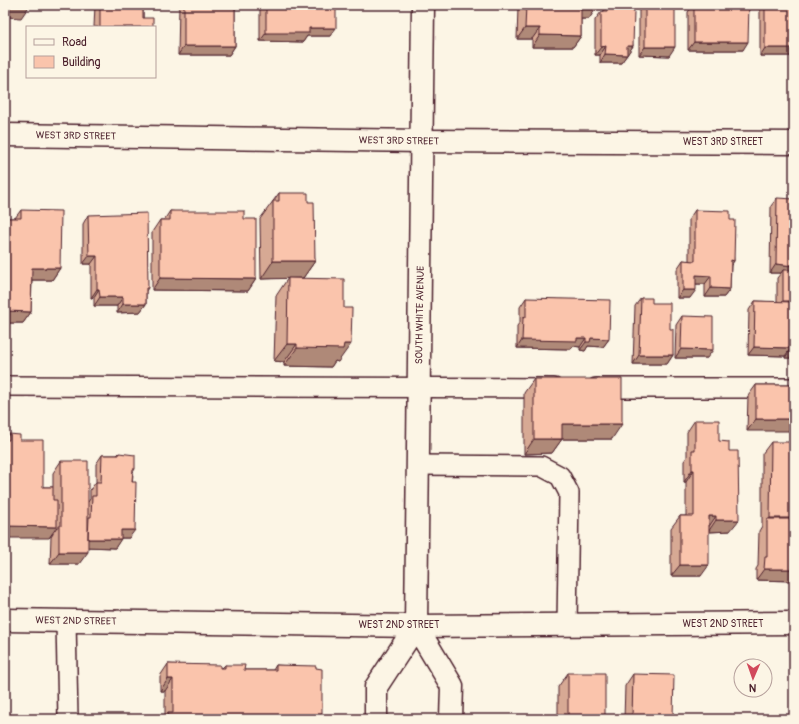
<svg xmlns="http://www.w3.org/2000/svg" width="799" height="724" viewBox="0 0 799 724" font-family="Pangolin,sans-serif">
  <rect width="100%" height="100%" fill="#fcf5e5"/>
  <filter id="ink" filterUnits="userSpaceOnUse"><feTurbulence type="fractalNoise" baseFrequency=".025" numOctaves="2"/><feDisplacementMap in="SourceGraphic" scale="8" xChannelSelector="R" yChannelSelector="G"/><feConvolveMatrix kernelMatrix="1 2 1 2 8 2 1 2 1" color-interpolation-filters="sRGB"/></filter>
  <g filter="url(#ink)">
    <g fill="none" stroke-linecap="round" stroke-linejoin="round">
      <defs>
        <path id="lane" d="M5,386L554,388
          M596,388H794
          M419,465L541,466L560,476L569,493L567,625
          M66,621L68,719"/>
        <path id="street" d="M5,135L422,141L794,143
          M5,620L416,626L794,623"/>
        <path id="secondary" d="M423,5L416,626L452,686L451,719
          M376,719V687L416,626"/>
      </defs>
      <use href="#lane" stroke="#4a1f2b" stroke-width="22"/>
      <use href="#street" stroke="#4a1f2b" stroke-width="25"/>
      <use href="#secondary" stroke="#4a1f2b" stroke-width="25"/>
      <use href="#lane" stroke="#fcf5e5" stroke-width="19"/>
      <use href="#street" stroke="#fcf5e5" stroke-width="22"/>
      <use href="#secondary" stroke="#fcf5e5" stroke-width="22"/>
    </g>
    <path fill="#d7a994" stroke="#4a1f2b" d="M95,5H143V18L153,27H94Z
      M179,5H235V46L229,55H178Z
      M260,5H336L330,36H307L303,42L260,41Z
      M512,5H597L589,19H581V36L573,47H532V39H517L518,7H512Z
      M607,5L627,10L633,46L621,63H600V55H595V20L601,12H603Z
      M643,5H675L669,56L639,55V10Z
      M693,5H749L743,50H688V12Z
      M760,5H794V56H760Z
      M279,193L308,202L315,261L303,278L338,362L335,361L331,367L284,366V362L274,361L276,296L288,278L261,279L260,219Z
      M777,198L794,358H785V356L748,355L749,310L755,301L777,302V278L781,273H770L771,206Z
      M21,210L60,268L52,280H32L31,312L23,323H5V218H15Z
      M695,210L730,220L734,261L731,265L730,289L724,297H705V284H696L690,298H677V269L683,260L689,261V219Z
      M170,211L244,219L256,279L248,291L152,290V232L160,220H164Z
      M88,215L148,288L146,291V304L140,312L117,313V306H94V297L91,298V264H83V224Z
      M526,298L609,339L603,347L588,346L585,351L580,350V347L573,346L571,349L517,348V326L520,322V307Z
      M641,298L652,303L673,355L667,364H633L635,306Z
      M682,316L707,358H675L676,325Z
      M534,379L612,439H562L552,453L524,454V393Z
      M756,385H794L747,431L748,396Z
      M695,420L719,441L730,531L709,532L701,576H671V528L680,516H686V482H684V461L687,457V432Z
      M9,434L20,440L43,487H53V473L61,461L88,502L90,499V490L96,482V464L102,455H117L119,453L135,469L133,472L129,538H121L115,548L88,547L79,564H50L51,537L53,534V533L49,538L5,440Z
      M771,442L794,581L756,580V569L758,566L759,531L762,526V454Z
      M168,664L222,668L225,665L244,670H273L276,665L316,668L322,719H164L165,718V691H160V676Z
      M568,673L605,719H558V687Z
      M633,674L673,717L678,719H624L625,686Z"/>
    <path fill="#af8978" stroke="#4a1f2b" d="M5,5H30L21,18L5,17Z
      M513,5H519L518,7H512Z
      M581,7H597L589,19H573Z
      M309,28H336L330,36H307L303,42L260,41L266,33Z
      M525,28H540L532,39H517Z
      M540,35L581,36L573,47H532Z
      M694,42H748L743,50H688Z
      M184,46H235L229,55H178Z
      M606,46L600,55H595L601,47Z
      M627,46H633L627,55L621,54Z
      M645,47H675L669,56L639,55Z
      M765,48H794V56H760Z
      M605,54L627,55L621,63H600Z
      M89,256H97L91,264H83Z
      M731,260L734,261L728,269Z
      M273,261H315L303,278L261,279Z
      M776,264L794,266V274L783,270L781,273H770Z
      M32,268H60L52,280H24Z
      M696,275L711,276L705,284H690Z
      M160,278L256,279L248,291L152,290Z
      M711,288L730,289L724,297H705Z
      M97,289H99L94,297L91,298Z
      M683,290H696L690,298H677Z
      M100,297H123L117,306H94Z
      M123,304H146L140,312L117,313Z
      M7,311L31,312L23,323H5V314Z
      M577,338H586L580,347L573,346L571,349L517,348L522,340Z
      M591,338L609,339L603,347L588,346L585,351L580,350L586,342Z
      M287,344H297L284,362L274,361Z
      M344,344H351L338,362L335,361L331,367L284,366L297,348Z
      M754,347L791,348L785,356L748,355Z
      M681,349L713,350L707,358H675Z
      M790,350H794V358H785Z
      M639,355H673L667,364H633Z
      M756,419H794V431H747Z
      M562,424H622L612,439H552Z
      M534,439H562L552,453L524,454Z
      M692,470H694L686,482H684Z
      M709,516H716L708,528Z
      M770,518H794V530L767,523Z
      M716,520H739L730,531L708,532Z
      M5,526L57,527L49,538H5Z
      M121,530H135L129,538H115Z
      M88,539H121L115,548L83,547Z
      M59,552H88L79,564H50Z
      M680,565H709L701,576H671Z
      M764,569H794V581L756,580Z
      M168,679H173L165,691H160Z"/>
    <path fill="#fac4ac" stroke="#4a1f2b" d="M100,5H143V18H153V27H100Z
      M184,5H235V46H184Z
      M266,5H336V28H309V33H266Z
      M526,5H597V7H581V36L540,35V28H525Z
      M608,5H628L627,10L634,11L633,46H627V55L605,54L606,46L601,47V12H607Z
      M645,5H675V47H645Z
      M694,5H749L748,42H694Z
      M765,5H794V48H765Z
      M279,193H308V202H314L315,261H273V201H279Z
      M777,198L794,199V266L776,264Z
      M21,210L61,211L60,268H32L31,312L7,311V299H5V218H21Z
      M695,210L730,211V220H735L734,261L731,260L730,289L711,288V276L696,275V290H683V260L695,261Z
      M170,211H244V219H256V279L160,278V220H170Z
      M147,213L148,288H146V304H123V297H100L99,289H97V256H89L88,215Z
      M783,270H794V301H783Z
      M288,278L344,279V308H352L351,344H344L343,349L297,348V344H287Z
      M526,298L610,300L609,339L591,338L590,342H586V338H577V341L522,340L523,318L526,317Z
      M641,298H652V303H670V329H673V355H639Z
      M755,301L794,302V350H790L791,348L754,347Z
      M682,316L713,317V350L681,349Z
      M534,379H622V424H562V439H534Z
      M756,385H794V419H756Z
      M695,420H719V441L729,442V451H738L739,520H716V516H709V565H680V516H694V470H692V450H695Z
      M9,434L20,435V440H43V487H53V500H57V527L5,526V440H9Z
      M771,442H794V518H770Z
      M119,453L135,455V469H133L132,482H136L135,530H121V539H88L89,517H91L92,496H96V482H101L102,455H119Z
      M61,461H88V552H59V526H61Z
      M767,519H794V569H764L765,557H767Z
      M168,664L220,665V668H225V665H245L244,670H276V665L316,666V668L322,669V719H169L168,713H173V679H168Z
      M568,673H605V719H568Z
      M633,674L674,675L673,717H678V719H632Z"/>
  </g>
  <g text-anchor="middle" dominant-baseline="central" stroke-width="3" stroke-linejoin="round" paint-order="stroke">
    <g font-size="10" fill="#4a1f2b" stroke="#fcf5e5">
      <text transform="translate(76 136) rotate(1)">WEST 3RD STREET</text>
      <text transform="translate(399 141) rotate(1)">WEST 3RD STREET</text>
      <text x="723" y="142">WEST 3RD STREET</text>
      <text transform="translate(420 315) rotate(-89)">SOUTH WHITE AVENUE</text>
      <text transform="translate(76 621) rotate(1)">WEST 2ND STREET</text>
      <text x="723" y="624">WEST 2ND STREET</text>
      <text x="399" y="625">WEST 2ND STREET</text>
    </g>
  </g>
  <rect width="799" height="724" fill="none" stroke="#fcf5e5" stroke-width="20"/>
  <rect x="10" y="10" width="779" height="704" fill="none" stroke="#4a1f2b" stroke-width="1.5" filter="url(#ink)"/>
  <rect x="26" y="26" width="130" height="52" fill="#fcf5e5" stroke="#b59f9b"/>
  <rect x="34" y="39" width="20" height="6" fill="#fcf5e5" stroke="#b59f9b"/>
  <text x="62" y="46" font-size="12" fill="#4a1f2b">Road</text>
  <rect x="34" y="56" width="20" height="12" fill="#fac4ac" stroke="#b59f9b"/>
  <text x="62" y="66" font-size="12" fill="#4a1f2b">Building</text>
  <g transform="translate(753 678) rotate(182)"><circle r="19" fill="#fcf5e5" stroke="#b59f9b"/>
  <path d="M0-3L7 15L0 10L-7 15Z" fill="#d1495b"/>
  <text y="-6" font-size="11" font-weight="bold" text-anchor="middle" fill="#4a1f2b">N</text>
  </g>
</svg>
